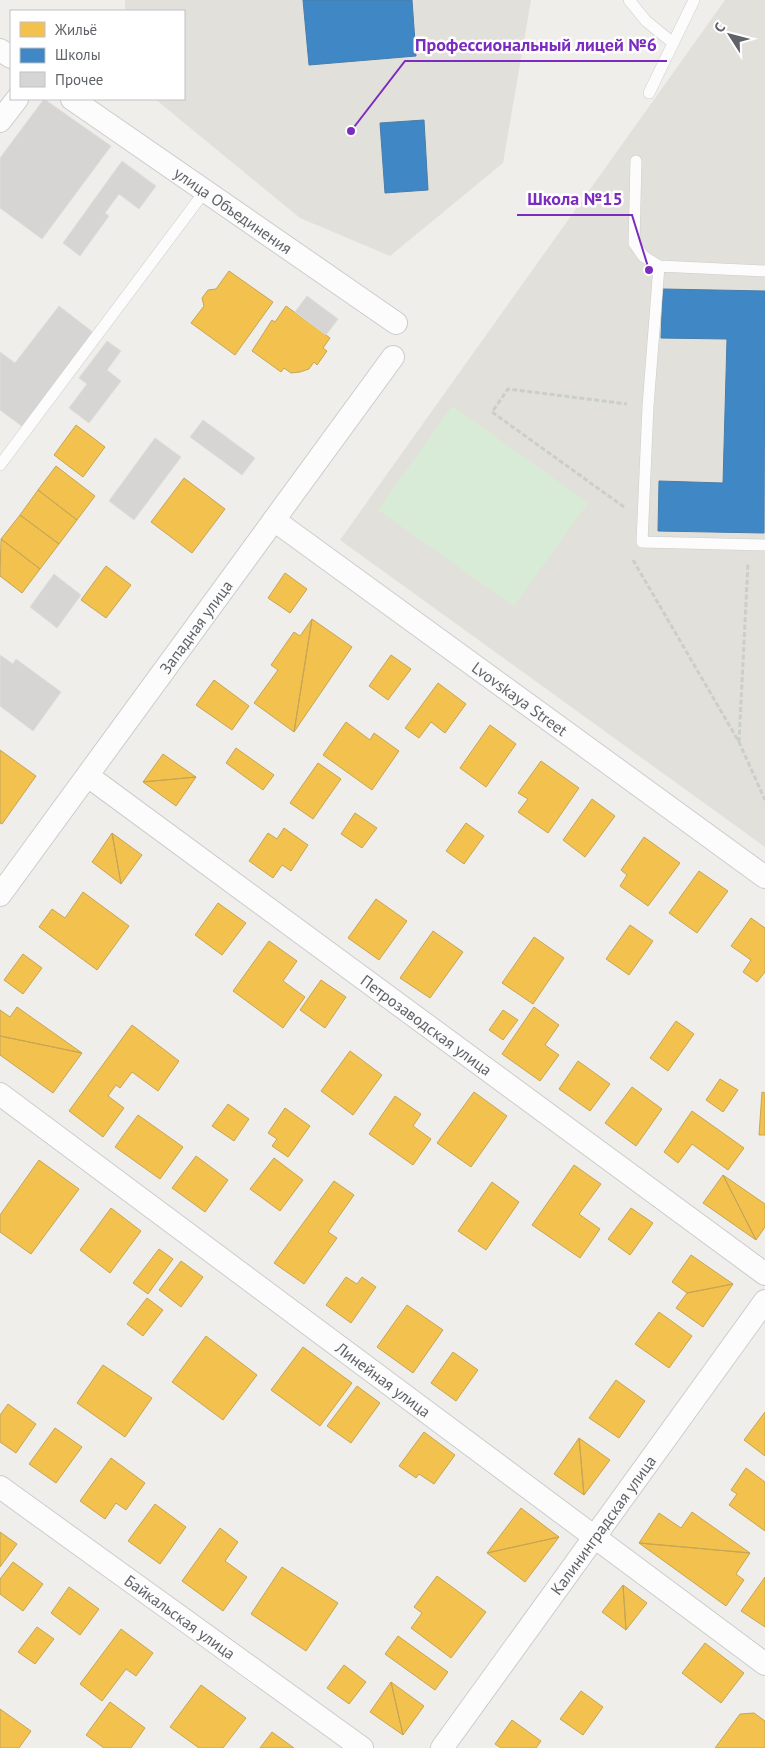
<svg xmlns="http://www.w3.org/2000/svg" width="765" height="1748" viewBox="0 0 765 1748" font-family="'PT Sans',sans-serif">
  <rect width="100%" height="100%" fill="#efeeea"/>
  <path fill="#e2e0da" d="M125,0H531L503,163L390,256L300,218L155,99H184V11H125Z
    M725,0H765V847L340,540Z"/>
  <path fill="#d8ebd6" d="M452,406L588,503L514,606L378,510Z"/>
  <path fill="#f2c14e" stroke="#c6a556" d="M229,271L273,302L235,355L191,323L204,306L202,298L208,290L216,289Z
    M286,306L330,338L323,348L327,351L317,365L314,362L309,369L300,372L291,373L284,368L281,372L252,351L272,320L275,322Z
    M76,425L105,447L83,477L54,455Z
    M56,466L95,496L77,520L38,490Z
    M184,478L225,509L192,553L151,522Z
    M38,490L77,520L59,544L20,515Z
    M20,515L59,544L40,569L1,539Z
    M1,539L40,569L22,593L0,576Z
    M106,566L131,585L106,618L81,600Z
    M285,573L307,589L290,613L268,598Z
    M312,619L294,732L254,703L278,670L271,665L294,632L300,636Z
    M312,619L352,647L294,732Z
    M391,655L411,669L388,700L369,686Z
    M214,680L249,706L232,730L196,705Z
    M438,683L466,704L445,733L431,722L419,738L405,728Z
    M346,722L370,740L374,733L399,751L372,790L323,755Z
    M490,725L516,744L486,787L460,768Z
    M236,748L274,775L263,790L226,763Z
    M0,750L36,776L2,824L0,823Z
    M163,754L196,777L143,782Z
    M541,761L579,788L548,833L518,812L528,799L518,793Z
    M318,763L341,779L313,819L290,803Z
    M196,777L176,806L143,782Z
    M592,799L615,816L585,857L563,840Z
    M355,813L377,828L362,848L341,834Z
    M466,823L484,836L464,864L446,851Z
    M284,828L308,845L291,871L282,865L273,878L249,861L268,833L277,839Z
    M112,833L121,884L92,862Z
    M112,833L142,855L121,884Z
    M644,837L680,863L648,906L620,886L627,875L621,870Z
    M699,871L728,891L697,933L669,913Z
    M83,892L129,926L97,970L39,927L52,909L65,918Z
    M376,899L407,921L379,960L348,938Z
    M218,903L246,923L222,955L195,935Z
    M751,918L765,928V972L757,982L743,972L751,960L731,946Z
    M630,925L653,941L629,975L606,959Z
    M433,931L463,952L430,998L400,978Z
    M534,937L564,958L533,1004L502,983Z
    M269,941L297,961L283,981L305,997L283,1028L233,991Z
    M23,954L42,968L23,994L4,980Z
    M321,980L346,997L325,1028L300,1010Z
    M17,1007L82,1053L0,1036V1010L10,1017Z
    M534,1007L559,1025L545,1045L559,1055L540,1081L502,1054Z
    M503,1010L518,1020L503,1040L489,1030Z
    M676,1021L694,1034L668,1071L650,1058Z
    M132,1025L179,1061L158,1091L132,1072L120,1088L116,1085L108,1096L124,1108L103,1137L69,1111Z
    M0,1036L82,1053L53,1093L0,1055Z
    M350,1051L382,1075L353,1115L321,1091Z
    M578,1061L610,1084L590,1111L559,1089Z
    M720,1079L738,1090L723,1112L706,1100Z
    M632,1087L662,1109L636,1146L605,1123Z
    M474,1092L507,1116L471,1167L437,1143Z
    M762,1092L765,1093V1135H759Z
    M395,1096L421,1114L413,1126L431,1139L413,1165L369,1134Z
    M228,1104L249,1119L234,1141L212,1126Z
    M285,1108L310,1126L288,1157L272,1146L277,1139L268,1133Z
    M692,1111L744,1148L728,1170L692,1144L678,1163L664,1152Z
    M138,1115L183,1147L160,1179L115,1147Z
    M196,1156L228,1180L205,1212L172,1188Z
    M274,1158L303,1180L280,1211L250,1189Z
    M39,1160L79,1189L31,1254L0,1232V1215Z
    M574,1165L601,1184L579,1214L600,1229L580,1258L532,1225Z
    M723,1175L765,1204V1227L756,1240Z
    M723,1175L756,1240L703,1203Z
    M334,1181L354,1195L328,1232L337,1238L304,1284L274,1263Z
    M492,1182L519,1202L486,1250L458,1231Z
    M111,1208L141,1231L110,1273L80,1250Z
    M631,1208L653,1223L630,1255L608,1239Z
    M159,1249L173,1259L148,1294L133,1283Z
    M691,1255L733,1284L687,1293L672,1282Z
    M181,1261L203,1277L181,1307L159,1290Z
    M346,1277L357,1284L362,1277L376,1287L351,1323L326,1305Z
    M733,1284L703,1327L676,1308L687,1293Z
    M147,1298L163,1310L143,1336L127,1324Z
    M407,1305L443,1330L413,1373L377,1347Z
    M659,1312L692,1336L669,1368L635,1344Z
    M206,1336L257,1375L223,1420L172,1382Z
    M303,1347L352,1383L320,1426L271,1390Z
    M453,1352L478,1370L456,1401L431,1383Z
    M103,1365L152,1398L125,1437L77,1403Z
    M616,1380L645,1401L619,1438L589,1418Z
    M357,1386L380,1403L351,1443L327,1426Z
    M8,1404L36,1424L16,1453L0,1442V1415Z
    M765,1412V1456L744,1440Z
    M55,1428L82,1447L56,1483L29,1464Z
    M424,1432L455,1455L434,1484L419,1474L416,1478L399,1466Z
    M579,1438L610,1460L584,1495Z
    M579,1438L584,1495L554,1474Z
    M111,1458L145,1483L126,1510L116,1503L105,1519L80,1501Z
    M746,1468L765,1482V1531L729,1505L737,1494L731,1490Z
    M155,1504L186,1527L160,1564L128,1541Z
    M521,1508L559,1537L487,1553Z
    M692,1512L750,1553L639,1543L659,1513L681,1528Z
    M220,1528L238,1542L225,1561L247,1577L223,1611L182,1581Z
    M0,1532L17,1544L0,1567Z
    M559,1537L525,1582L487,1553Z
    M639,1543L750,1553L736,1574L744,1580L726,1606Z
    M13,1562L43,1584L23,1611L0,1594V1579Z
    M282,1567L338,1603L306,1651L251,1614Z
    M437,1576L486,1612L451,1658L411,1628L422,1613L414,1607Z
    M765,1577V1627L741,1611Z
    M623,1585L647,1603L626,1630Z
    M623,1585L626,1630L602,1612Z
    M69,1587L99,1609L80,1635L51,1613Z
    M37,1627L54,1639L35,1664L18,1652Z
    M121,1629L153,1653L136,1676L126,1669L102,1701L80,1684Z
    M398,1636L448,1672L435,1690L385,1654Z
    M705,1643L744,1673L721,1703L682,1673Z
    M344,1665L366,1682L349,1704L327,1688Z
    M391,1682L403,1735L370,1712Z
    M391,1682L424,1706L403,1735Z
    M201,1685L246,1718L223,1748H199L170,1727Z
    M581,1691L603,1707L583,1735L560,1719Z
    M110,1702L145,1728L131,1748H104L86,1735Z
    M0,1709L31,1731L19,1748H0Z
    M754,1713L765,1721V1748H715L740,1714Z
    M512,1720L541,1741L536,1748H501L495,1744Z
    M272,1732L294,1748H260Z"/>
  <path fill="#3f88c5" stroke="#497da9" d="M303,0H412L416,56L309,65Z
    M424,120L428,190L385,193L380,123Z
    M663,289L765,291L764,533L658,531L659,481L723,483L727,339L661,338Z"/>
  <path fill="#d6d5d3" stroke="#deddd9" d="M44,99L111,146L42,239L0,208V158Z
    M122,161L156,186L139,209L119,194L105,213L109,216L80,256L63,243Z
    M307,296L338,319L326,335L295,312Z
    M59,306L94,333L23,427L0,410V352L15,363Z
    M107,341L121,351L107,370L121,381L89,423L69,408L87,384L79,378Z
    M203,420L255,458L242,475L190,437Z
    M155,438L181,457L134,520L109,501Z
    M54,574L81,595L57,628L30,607Z
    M0,655L13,664L16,659L61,692L33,731L0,706Z"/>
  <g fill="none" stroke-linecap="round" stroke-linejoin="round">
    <defs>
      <path id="lane" d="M629,0L646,21L673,43
        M649,93L694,0
        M636,161L634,243L643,256L659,266
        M765,271L659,266L648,406L642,542L765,545
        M0,465L205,191"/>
      <g id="street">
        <path d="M0,50L11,57"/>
        <path id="s1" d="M72,99L396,323"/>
        <path d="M0,121L17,99"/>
        <path id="s2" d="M274,520L765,877"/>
        <path id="s3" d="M88,776L765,1274"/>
        <path id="s4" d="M0,895L393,357"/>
        <path id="s5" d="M0,1094L765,1664"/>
        <path id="s6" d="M0,1487L362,1748"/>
        <path id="s7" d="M442,1748L765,1301"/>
      </g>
    </defs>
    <use href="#lane" stroke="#cbcccc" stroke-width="12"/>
    <use href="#street" stroke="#cbcccc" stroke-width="24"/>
    <path stroke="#cacfcc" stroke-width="3" stroke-dasharray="5 2.5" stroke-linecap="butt" d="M624,507L492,412L508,389L627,404
      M633,560L739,742L765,800
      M739,742L748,563"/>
    <use href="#lane" stroke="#fdfcfc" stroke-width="11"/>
    <use href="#street" stroke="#fdfcfc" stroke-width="22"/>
  </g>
  <g text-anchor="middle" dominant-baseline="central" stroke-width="5" stroke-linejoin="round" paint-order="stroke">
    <g font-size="16" fill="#5f6368" stroke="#fff">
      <text stroke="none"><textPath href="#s1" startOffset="196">улица Объединения</textPath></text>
      <text stroke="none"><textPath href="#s4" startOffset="332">Западная улица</textPath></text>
      <text stroke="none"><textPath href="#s2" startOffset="304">Lvovskaya Street</textPath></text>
      <text stroke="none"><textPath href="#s3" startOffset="420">Петрозаводская улица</textPath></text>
      <text stroke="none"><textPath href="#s5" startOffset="478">Линейная улица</textPath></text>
      <text stroke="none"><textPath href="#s7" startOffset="275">Калининградская улица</textPath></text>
      <text stroke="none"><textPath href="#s6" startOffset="222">Байкальская улица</textPath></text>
    </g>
  </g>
  <path fill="none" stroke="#7b2cbf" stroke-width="2" d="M351 131L405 61H667M649 270L632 215H517"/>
  <g fill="#7b2cbf" stroke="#fff" stroke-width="2">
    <circle cx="351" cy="131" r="5"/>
    <circle cx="649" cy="270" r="5"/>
  </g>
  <g font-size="18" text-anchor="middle" font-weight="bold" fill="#7b2cbf" stroke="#fff" stroke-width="5" stroke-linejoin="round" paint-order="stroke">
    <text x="536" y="51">Профессиональный лицей №6</text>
    <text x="575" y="205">Школа №15</text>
  </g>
  <rect x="10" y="10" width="175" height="90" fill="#ffffff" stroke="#bfc1c3"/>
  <rect x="20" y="22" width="25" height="15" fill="#f2c14e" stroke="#bfc1c3"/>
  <text x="55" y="35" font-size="15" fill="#5f6368">Жильё</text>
  <rect x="20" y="48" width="25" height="15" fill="#3f88c5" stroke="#bfc1c3"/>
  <text x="55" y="60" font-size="15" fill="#5f6368">Школы</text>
  <rect x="20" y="72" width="25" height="15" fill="#d6d5d3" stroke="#bfc1c3"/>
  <text x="55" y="85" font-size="15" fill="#5f6368">Прочее</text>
  <g transform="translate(730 35) rotate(306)" stroke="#ffffff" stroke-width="4" paint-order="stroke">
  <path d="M0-4L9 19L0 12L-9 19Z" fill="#5f6368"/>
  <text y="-8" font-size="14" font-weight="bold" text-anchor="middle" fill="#5f6368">С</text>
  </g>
</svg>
